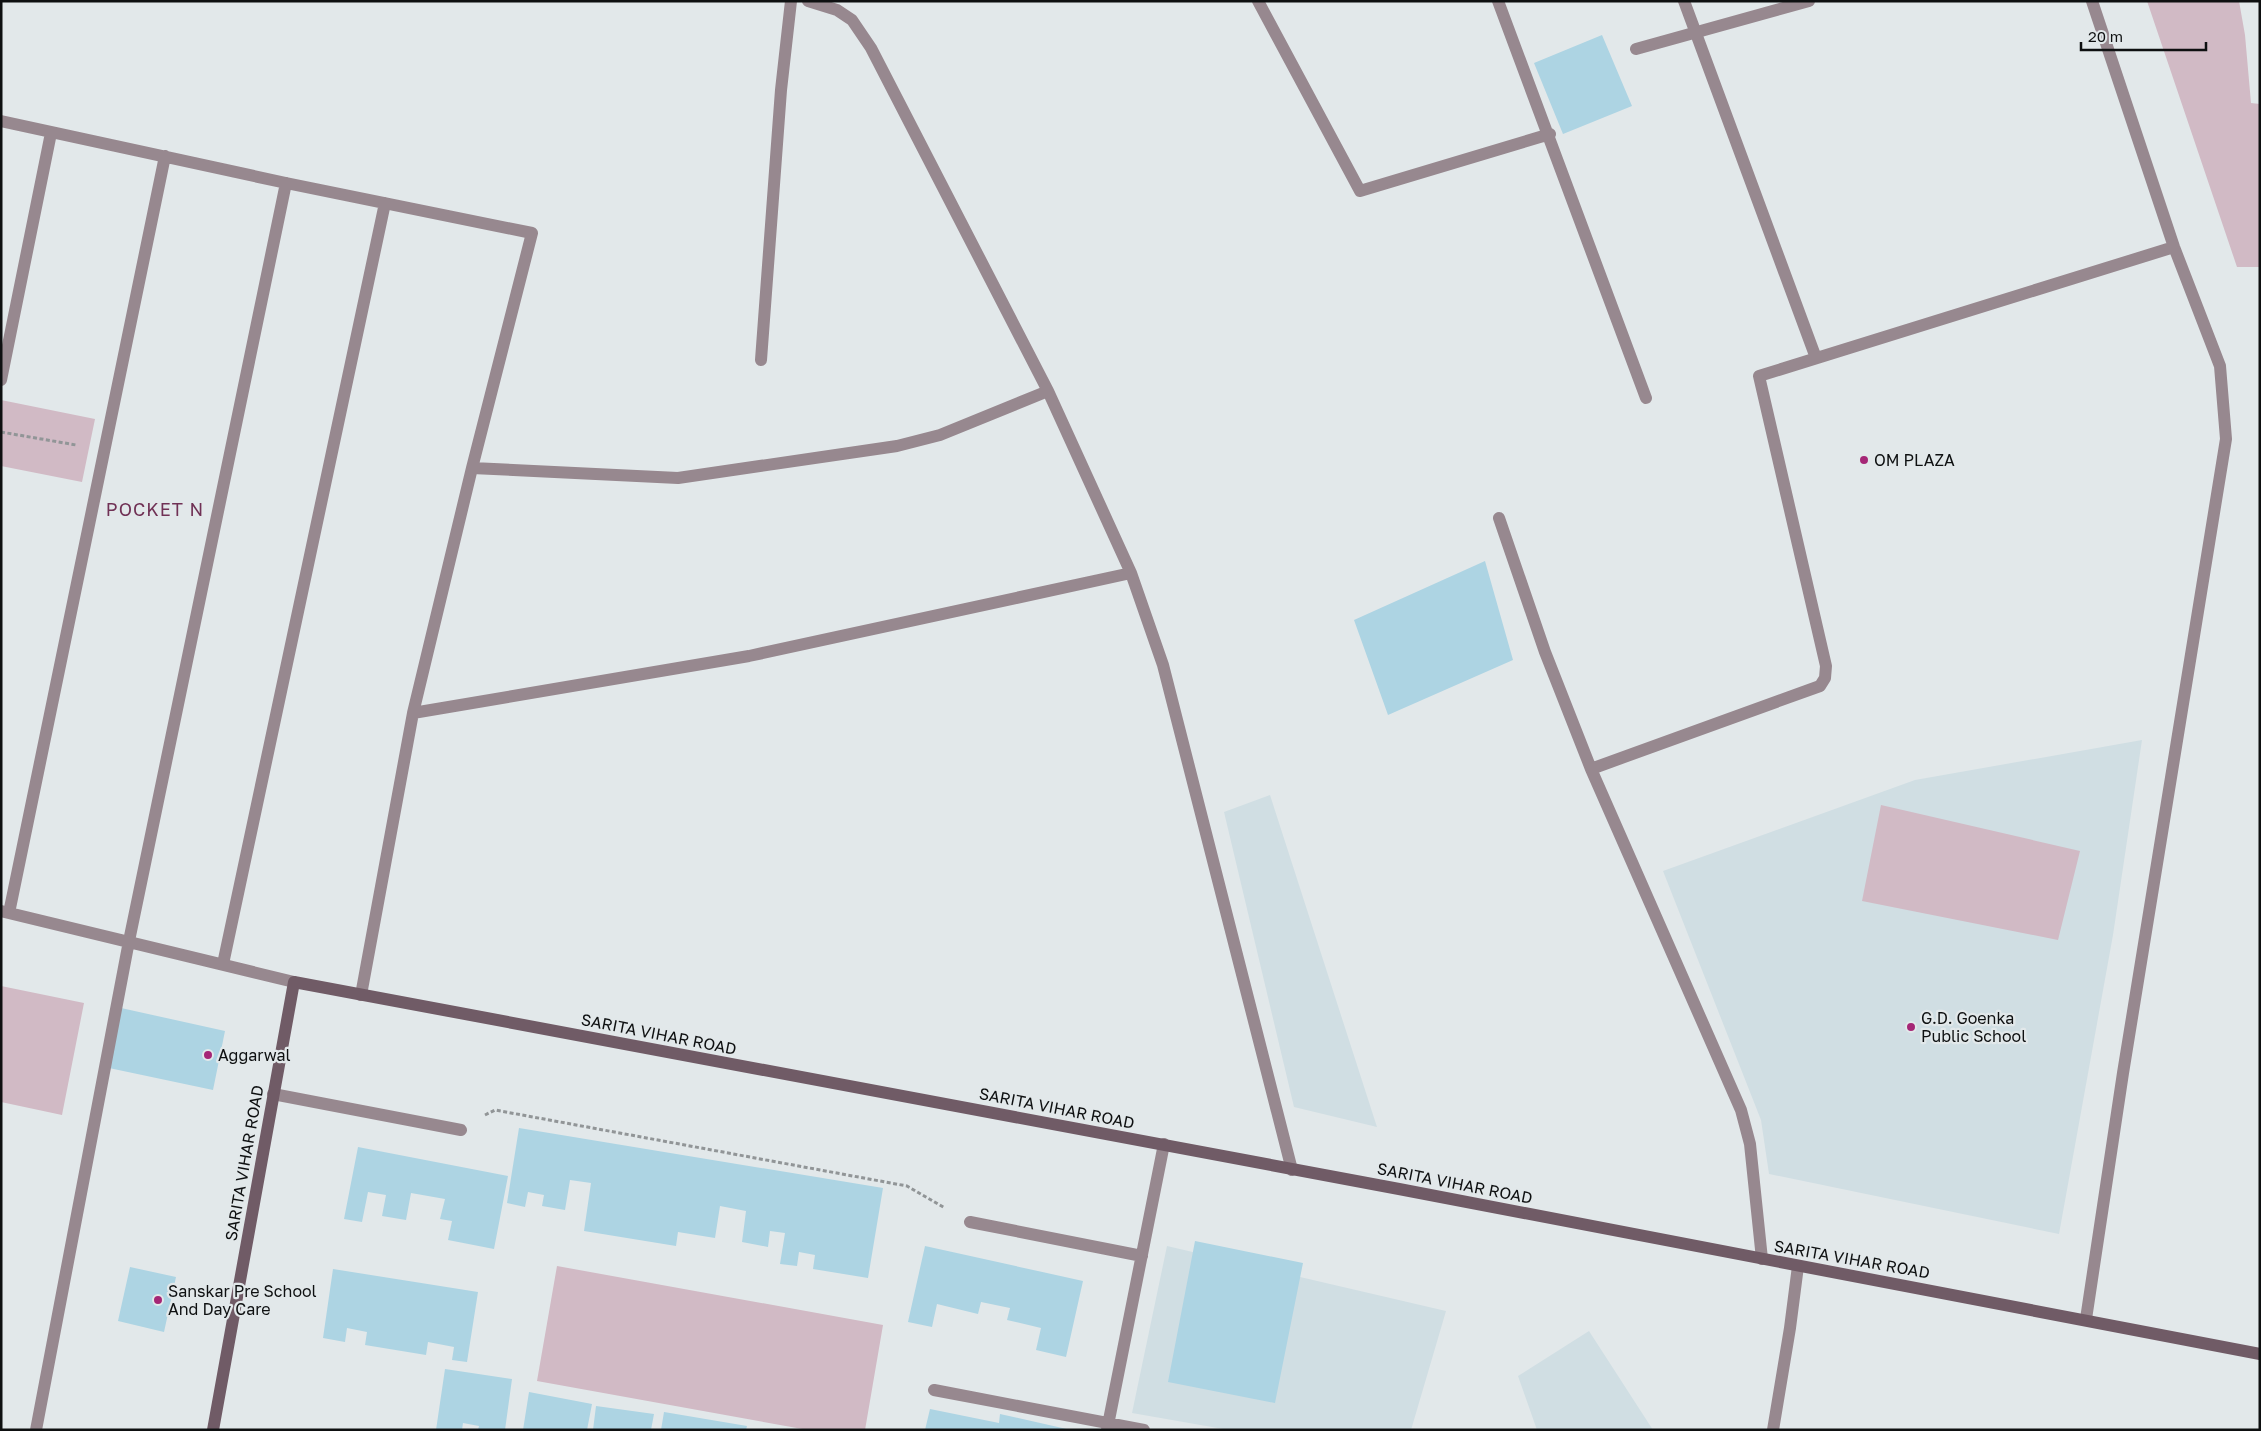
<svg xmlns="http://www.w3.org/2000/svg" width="2261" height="1431" viewBox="0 0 2261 1431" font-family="'Golos Text',sans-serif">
  <rect width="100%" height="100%" fill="#e2e8ea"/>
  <path fill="#d0dee3" d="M2142,740L2113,935L2059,1234L1769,1174L1761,1120L1663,871L1915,780Z
    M1270,795L1377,1127L1294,1107L1224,812Z
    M1167,1246L1446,1311L1411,1430H1229L1132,1413Z
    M1589,1331L1653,1430H1537L1518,1376Z"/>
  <path fill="#d1bac5" d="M2147,1H2239L2245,35L2251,103L2260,104V267H2237Z
    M1,400L95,419L82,482L1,466Z
    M1881,805L2080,851L2058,940L1862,901Z
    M1,986L84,1003L62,1115L1,1102Z
    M557,1266L883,1325L865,1430H808L537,1381Z"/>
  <path fill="#add4e3" d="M1602,35L1632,106L1563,134L1534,63Z
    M1485,561L1513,660L1388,715L1354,620Z
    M121,1008L225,1031L213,1090L109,1068Z
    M519,1128L883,1188L868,1278L813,1269L815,1255L799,1252L797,1266L780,1264L785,1233L770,1231L768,1247L742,1242L746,1211L720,1206L715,1238L678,1232L676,1246L584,1231L591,1183L570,1180L565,1210L542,1206L544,1195L528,1192L525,1207L507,1203Z
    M358,1147L508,1176L494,1249L448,1240L452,1221L440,1219L445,1199L411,1193L406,1220L382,1216L386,1195L368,1192L362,1222L344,1219Z
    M1195,1241L1303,1263L1275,1403L1168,1382Z
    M925,1246L1083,1281L1066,1357L1036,1350L1041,1328L1007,1320L1010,1308L981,1302L978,1314L937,1304L932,1327L908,1322Z
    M130,1267L176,1277L164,1332L118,1321Z
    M333,1269L478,1292L467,1362L452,1360L454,1347L428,1342L426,1355L365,1345L367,1332L347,1328L345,1342L323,1338Z
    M445,1369L512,1379L505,1430H478L479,1426L463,1423L462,1430H436Z
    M529,1392L592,1404L587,1430H523Z
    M596,1406L654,1414L651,1430H593Z
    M930,1409L999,1423L1000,1414L1071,1430H925Z
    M664,1412L747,1426L746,1430H661Z"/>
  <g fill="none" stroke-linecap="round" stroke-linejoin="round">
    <path stroke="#919597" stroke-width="3" stroke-dasharray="4 2.5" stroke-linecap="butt" d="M1,432L76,445
      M485,1115L495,1110L907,1186L945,1208"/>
    <path stroke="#97888f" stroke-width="12" d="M808,1L837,10L852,20L871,48L1048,391L1131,573L1163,665L1292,1170
      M1258,1L1360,191L1550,134
      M1498,1L1646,398
      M1684,1L1816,358
      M1636,49L1809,1
      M1,121L286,183L532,233L472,468L413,713L361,995
      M761,360L781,90L791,1
      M1,380L51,133
      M472,468L678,478L897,446L940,435L1048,391
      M1499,518L1545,652L1591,769L1741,1110L1750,1144L1762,1259
      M413,713L749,656L1131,573
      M1591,769L1820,686L1825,678L1826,666L1759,376L2174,247
      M1,911L294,982
      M9,913L165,156
      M223,964L385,203
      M273,1094L461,1130
      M970,1222L1142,1256
      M2086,1319L2123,1073L2226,439L2220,366L2174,247L2092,1
      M934,1390L1144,1430
      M36,1430L129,941L286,183
      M1107,1430L1164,1144
      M1773,1430L1790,1328L1798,1266"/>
    <path stroke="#705b66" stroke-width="12" d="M213,1430L294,982L1399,1189L2260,1354"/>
  </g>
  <g fill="#a52676" stroke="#e2e8ea" stroke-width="2">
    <circle cx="1864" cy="460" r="5"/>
    <circle cx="1911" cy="1027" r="5"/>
    <circle cx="208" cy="1055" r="5"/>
    <circle cx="158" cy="1300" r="5"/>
  </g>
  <g text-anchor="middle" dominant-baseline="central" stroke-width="4.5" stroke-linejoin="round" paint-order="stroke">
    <g font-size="16" fill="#0e1011" stroke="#e2e8ea" text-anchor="start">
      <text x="1874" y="460">OM PLAZA</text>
      <text x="1921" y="1018">G.D. Goenka<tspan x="1921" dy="18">Public School</tspan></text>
      <text x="218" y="1055">Aggarwal</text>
      <text x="168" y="1291">Sanskar Pre School<tspan x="168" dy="18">And Day Care</tspan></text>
    </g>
    <g font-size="16" fill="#0e1011" stroke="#e2e8ea">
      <text transform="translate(659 1034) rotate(11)">SARITA VIHAR ROAD</text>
      <text transform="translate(1057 1108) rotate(11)">SARITA VIHAR ROAD</text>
      <text transform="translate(244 1163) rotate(-80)">SARITA VIHAR ROAD</text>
      <text transform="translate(1455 1183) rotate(11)">SARITA VIHAR ROAD</text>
      <text transform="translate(1852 1259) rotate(10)">SARITA VIHAR ROAD</text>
    </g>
    <g font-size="18" letter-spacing="1" fill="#703155" stroke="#e2e8ea">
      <text x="155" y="509">POCKET N</text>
    </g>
  </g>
  <rect width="2261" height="1431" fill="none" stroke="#0e1011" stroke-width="5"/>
  <path d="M2081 42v8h125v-8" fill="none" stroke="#0e1011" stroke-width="2.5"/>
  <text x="2088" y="42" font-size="15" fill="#0e1011" stroke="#e2e8ea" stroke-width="4" paint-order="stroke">20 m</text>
</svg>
